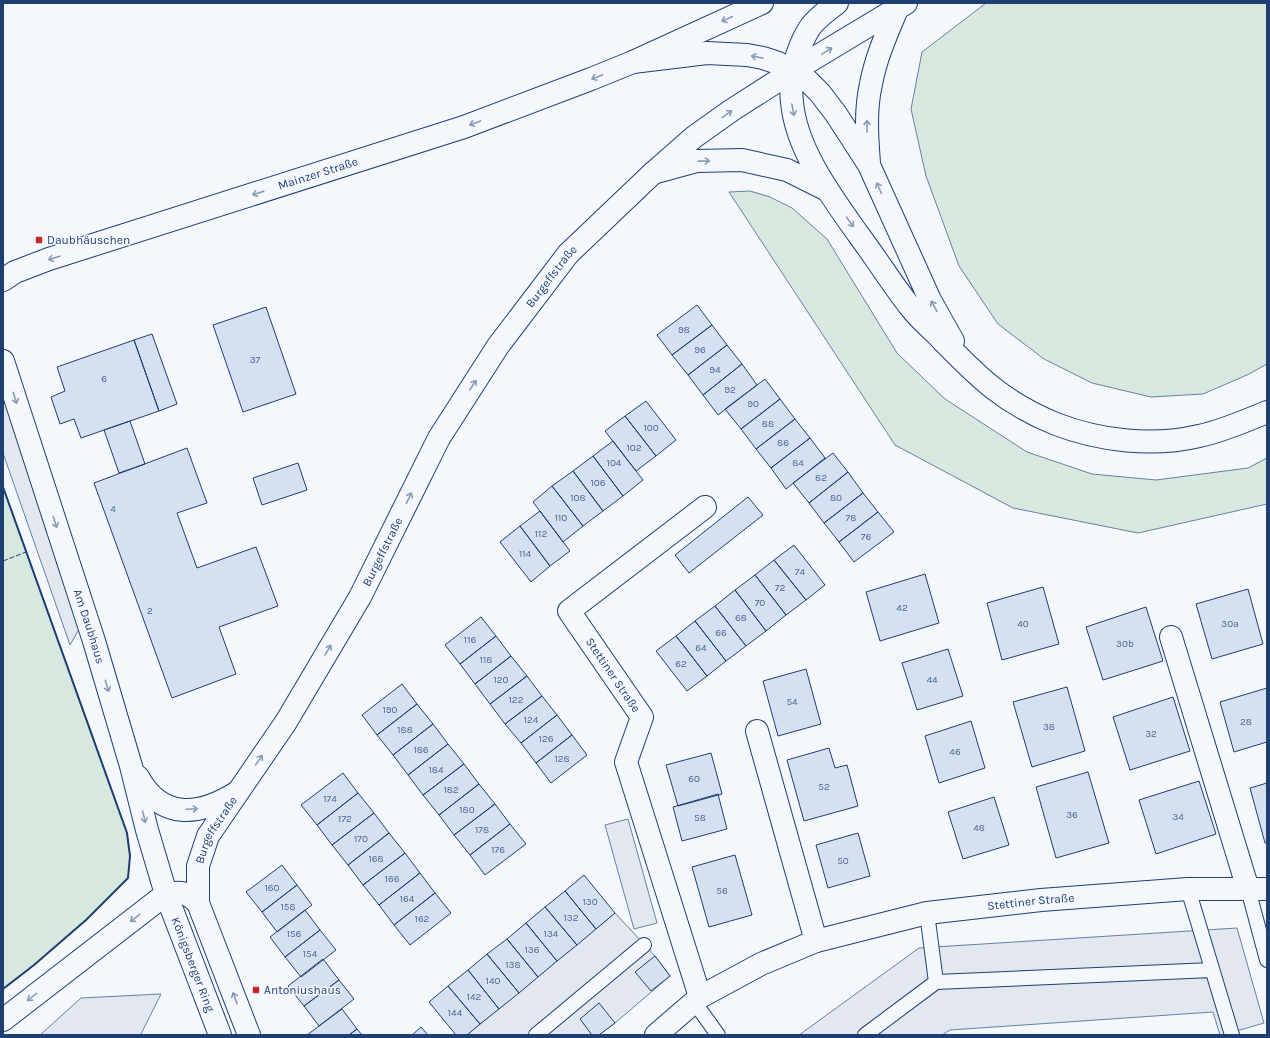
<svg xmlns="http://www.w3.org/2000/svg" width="1270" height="1038" viewBox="0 0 1270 1038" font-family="Karla,sans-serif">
  <rect width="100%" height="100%" fill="#f4f7fb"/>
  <path fill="#d7e8df" stroke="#687fa3" d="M986,3H1267V364L1247,375L1203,394L1151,397L1092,383L1044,359L998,324L959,266L926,176L911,109L922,52Z
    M750,191L770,197L792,208L827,239L897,353L945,399L1027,452L1092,474L1156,480L1248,468L1267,458V504L1138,533L1013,508L895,445L729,192Z
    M3,487L127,833L130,856L128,878L86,920L34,965L3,989Z"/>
  <path fill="#e3e8f0" stroke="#687fa3" d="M3,395L85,619L70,645L3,453Z
    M628,819L657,923L634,929L605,825Z
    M615,913L655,956L670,976L615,1023L599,1035H467Z
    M1237,928L1264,1023L1223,1035H1220L1213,1012L950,1030L942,1035H799L919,948Z
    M161,994L141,1034L142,1035H40L81,998Z"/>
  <path fill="#d5e0f0" stroke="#1d3f73" d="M697,305L712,325L672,355L657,335Z
    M266,307L296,394L243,412L213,325Z
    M712,325L727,345L688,375L672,355Z
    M152,334L177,404L159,411L134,340Z
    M134,340L159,411L81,438L74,419L60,424L51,397L65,391L57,367Z
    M727,345L742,364L703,395L688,375Z
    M742,364L757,385L718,415L703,395Z
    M765,379L780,399L741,429L725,409Z
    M780,399L795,419L756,449L741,429Z
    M646,401L676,440L656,456L625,416Z
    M625,416L656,456L636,471L605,431Z
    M795,419L810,438L771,468L756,449Z
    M130,421L145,464L119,473L104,430Z
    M810,438L825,458L786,489L771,468Z
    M613,441L643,480L623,496L593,456Z
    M187,448L207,503L177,513L197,568L256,547L278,606L219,627L236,674L172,698L94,483Z
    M833,453L848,472L809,503L793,483Z
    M593,456L623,496L603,511L573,471Z
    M298,463L307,490L262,505L253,478Z
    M573,471L603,511L583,526L552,486Z
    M848,472L863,493L824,523L809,503Z
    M552,486L583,526L563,542L533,502Z
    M863,493L878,512L839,542L824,523Z
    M748,497L763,515L689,573L675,555Z
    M540,511L570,551L550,566L520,526Z
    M878,512L894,532L854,562L839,542Z
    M520,526L550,566L531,582L500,542Z
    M794,545L825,585L806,600L774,560Z
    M774,560L806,600L786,615L755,575Z
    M925,574L939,623L880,641L866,592Z
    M755,575L786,615L766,631L735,590Z
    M1043,587L1059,644L1002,660L987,603Z
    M1248,589L1263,644L1212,659L1196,604Z
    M735,590L766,631L746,646L715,606Z
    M715,606L746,646L726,661L695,621Z
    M1146,607L1163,661L1103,680L1086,627Z
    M481,617L496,636L460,664L445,645Z
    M695,621L726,661L707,676L676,636Z
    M496,636L511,656L475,684L460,664Z
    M676,636L707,676L687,691L656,651Z
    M948,649L963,696L917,710L902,663Z
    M511,656L527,676L490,704L475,684Z
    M806,669L821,724L778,736L763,681Z
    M527,676L542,696L505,724L490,704Z
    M402,684L417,704L377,735L362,715Z
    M1067,687L1085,751L1032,767L1013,702Z
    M1267,688V742L1234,752L1220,702Z
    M542,696L557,715L521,743L505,724Z
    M1173,697L1190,751L1130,770L1113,717Z
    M417,704L433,724L393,755L377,735Z
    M557,715L572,735L536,763L521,743Z
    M971,721L985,768L939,783L925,736Z
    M433,724L448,744L408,775L393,755Z
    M572,735L587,755L551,783L536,763Z
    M448,744L464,764L423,795L408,775Z
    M829,748L835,768L847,765L858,806L804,821L787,760Z
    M711,753L722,794L678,806L666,765Z
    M464,764L479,784L439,815L423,795Z
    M1088,772L1109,843L1056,858L1036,787Z
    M343,773L358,793L317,825L301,805Z
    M1199,781L1216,834L1156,854L1139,800Z
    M1267,783V843H1265L1250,788Z
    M479,784L495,804L454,835L439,815Z
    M358,793L374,813L332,845L317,825Z
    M718,794L727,829L682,841L673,807Z
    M994,797L1009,845L963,859L948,812Z
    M495,804L510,824L470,855L454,835Z
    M374,813L389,833L348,865L332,845Z
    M510,824L526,844L485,875L470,855Z
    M389,833L405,853L363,885L348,865Z
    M858,833L870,876L828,888L816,845Z
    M405,853L420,873L379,905L363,885Z
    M735,855L752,915L709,927L692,867Z
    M282,865L297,885L262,912L246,892Z
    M420,873L435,893L394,925L379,905Z
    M584,875L615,913L596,929L565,891Z
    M297,885L312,905L277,932L262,912Z
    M565,891L596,929L577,945L545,907Z
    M435,893L451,913L410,945L394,925Z
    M545,907L577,945L557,961L526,923Z
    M305,910L320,930L285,957L270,937Z
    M526,923L557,961L538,977L507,939Z
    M320,930L336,950L301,977L285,957Z
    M507,939L538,977L519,993L487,954Z
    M487,954L519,993L499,1009L468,970Z
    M655,956L670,976L651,991L635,972Z
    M323,959L339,980L304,1006L288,986Z
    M468,970L499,1009L480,1024L448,986Z
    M339,980L354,999L319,1026L304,1006Z
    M448,986L480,1024L467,1035H456L429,1002Z
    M599,1003L615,1023L599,1035H592L580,1019Z
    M342,1009L357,1029L349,1035H307Z
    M421,1027L428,1035H412Z
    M357,1029L362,1035H349Z"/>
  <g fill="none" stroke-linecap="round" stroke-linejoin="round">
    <defs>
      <path id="lane" d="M1188,889L1232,1035
        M1248,889L1267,960
        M927,913L936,982
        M695,1003L718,1035
        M536,1035L644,945
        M865,1035L936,982L1212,970"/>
      <g id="street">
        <path d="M1171,637L1248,889"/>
        <path d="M757,731L816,941"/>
        <path d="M700,997L626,762L642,717L569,611L705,507"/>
        <path d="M3,1020L166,894C182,891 186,892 198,903"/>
        <path id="s1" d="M656,1035L700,997L761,964L816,941L927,913L1041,900L1188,889H1267"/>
      </g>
      <g id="secondary">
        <path id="s2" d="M3,280L15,272L49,259L464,127L591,79L633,62L762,3"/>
        <path id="s3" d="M3,361L94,641L131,766L147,830L166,894L220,1035"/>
        <path d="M138,777C161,820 199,816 236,793"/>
        <path id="s4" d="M249,1035L198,903V866L208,836L286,722L360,597L439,438L498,346L568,254L653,173L694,137L732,110L793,71"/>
      </g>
      <path id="primary" d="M793,71L906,3"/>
      <path id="highway" d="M837,3C828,10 814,20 809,29C796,50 789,78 792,102C796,149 831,196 858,234C876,258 892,284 911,308C920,320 933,330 943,341C959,357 975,374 993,388C1012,403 1034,415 1056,424C1100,441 1153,447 1199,436C1223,431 1245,421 1267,412
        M633,62L707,53L747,55L763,58L778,63L793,71L808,81L820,93L836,114L869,165L930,300L953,341
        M869,163C867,137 865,110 871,84C876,57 887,33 897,9
        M653,173L697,161L742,160L787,170L827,190"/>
    </defs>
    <use href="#lane" stroke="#1d3f73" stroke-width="16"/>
    <use href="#street" stroke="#1d3f73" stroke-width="24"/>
    <use href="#secondary" stroke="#1d3f73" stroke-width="24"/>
    <use href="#primary" stroke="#1d3f73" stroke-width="24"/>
    <use href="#highway" stroke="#1d3f73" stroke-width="24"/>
    <use href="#lane" stroke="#f4f7fb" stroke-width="14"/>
    <use href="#street" stroke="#f4f7fb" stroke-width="22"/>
    <use href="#secondary" stroke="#f4f7fb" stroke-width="22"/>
    <use href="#primary" stroke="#f4f7fb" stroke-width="22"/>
    <use href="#highway" stroke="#f4f7fb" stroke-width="22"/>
    <path stroke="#1d3f73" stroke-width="1" stroke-dasharray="5 2" stroke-linecap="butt" d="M3,561L26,552"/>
    <path stroke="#1d3f73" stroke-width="2" d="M3,487L127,833L130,856L128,878L86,920L34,965L3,989"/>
  </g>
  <defs><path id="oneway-shaft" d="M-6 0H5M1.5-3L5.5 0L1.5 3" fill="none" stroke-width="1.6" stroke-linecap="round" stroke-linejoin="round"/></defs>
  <g stroke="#889bb7">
    <use href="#oneway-shaft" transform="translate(727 19) rotate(155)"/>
    <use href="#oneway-shaft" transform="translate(827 51) rotate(-31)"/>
    <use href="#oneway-shaft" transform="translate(757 57) rotate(-169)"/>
    <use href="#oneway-shaft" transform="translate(597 77) rotate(158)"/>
    <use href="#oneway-shaft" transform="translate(793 110) rotate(79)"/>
    <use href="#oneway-shaft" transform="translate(727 114) rotate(-36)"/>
    <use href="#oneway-shaft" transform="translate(475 123) rotate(160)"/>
    <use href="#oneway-shaft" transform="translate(867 126) rotate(-90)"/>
    <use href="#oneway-shaft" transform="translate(704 161) rotate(-1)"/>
    <use href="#oneway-shaft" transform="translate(879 188) rotate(-114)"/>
    <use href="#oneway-shaft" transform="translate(258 193) rotate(162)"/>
    <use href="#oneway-shaft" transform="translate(850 222) rotate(55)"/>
    <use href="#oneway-shaft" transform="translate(54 258) rotate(162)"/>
    <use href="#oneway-shaft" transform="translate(934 306) rotate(-119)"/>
    <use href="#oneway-shaft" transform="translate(473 385) rotate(-57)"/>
    <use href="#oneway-shaft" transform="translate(15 398) rotate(72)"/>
    <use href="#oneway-shaft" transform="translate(409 498) rotate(-64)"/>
    <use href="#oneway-shaft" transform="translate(55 522) rotate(72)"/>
    <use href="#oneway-shaft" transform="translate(328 650) rotate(-59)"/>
    <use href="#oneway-shaft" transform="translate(107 686) rotate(73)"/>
    <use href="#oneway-shaft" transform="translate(259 760) rotate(-55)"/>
    <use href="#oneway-shaft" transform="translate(192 809) rotate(-3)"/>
    <use href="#oneway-shaft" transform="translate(144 817) rotate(77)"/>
    <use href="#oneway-shaft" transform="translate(135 918) rotate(142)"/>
    <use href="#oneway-shaft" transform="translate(32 997) rotate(142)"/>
    <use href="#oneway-shaft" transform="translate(235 998) rotate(-110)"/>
  </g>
  <g fill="#c62828" stroke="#f4f7fb" stroke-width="1.5">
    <rect x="35" y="236" width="8" height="8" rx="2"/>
    <rect x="252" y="986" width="8" height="8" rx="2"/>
  </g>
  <g text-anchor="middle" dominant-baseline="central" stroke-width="3" stroke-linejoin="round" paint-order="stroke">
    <g font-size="10" fill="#4b6792">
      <text x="684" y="330">98</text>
      <text x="700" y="350">96</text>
      <text x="255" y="360">37</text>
      <text x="715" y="370">94</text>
      <text x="104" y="379">6</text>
      <text x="730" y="390">92</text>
      <text x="753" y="404">90</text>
      <text x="768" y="424">88</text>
      <text x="651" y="428">100</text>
      <text x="783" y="443">86</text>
      <text x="634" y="448">102</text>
      <text x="614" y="463">104</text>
      <text x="798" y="463">84</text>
      <text x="821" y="478">82</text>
      <text x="598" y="483">106</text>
      <text x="578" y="498">108</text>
      <text x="836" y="498">80</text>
      <text x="113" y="509">4</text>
      <text x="561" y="518">110</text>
      <text x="851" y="518">78</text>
      <text x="541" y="534">112</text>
      <text x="866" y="537">76</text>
      <text x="525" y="554">114</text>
      <text x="800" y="572">74</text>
      <text x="780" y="588">72</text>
      <text x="760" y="603">70</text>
      <text x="902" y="608">42</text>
      <text x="150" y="611">2</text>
      <text x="741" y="618">68</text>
      <text x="1023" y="624">40</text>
      <text x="1230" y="624">30a</text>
      <text x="721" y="633">66</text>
      <text x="470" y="640">116</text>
      <text x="1125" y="644">30b</text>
      <text x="701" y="648">64</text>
      <text x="486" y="660">118</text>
      <text x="681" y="664">62</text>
      <text x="501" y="680">120</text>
      <text x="932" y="680">44</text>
      <text x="516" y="700">122</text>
      <text x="792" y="702">54</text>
      <text x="390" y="710">190</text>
      <text x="531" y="720">124</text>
      <text x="1246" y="722">28</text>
      <text x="1049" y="727">38</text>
      <text x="405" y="730">188</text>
      <text x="1151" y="734">32</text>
      <text x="546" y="739">126</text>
      <text x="421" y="750">186</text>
      <text x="955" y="752">46</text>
      <text x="562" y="759">128</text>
      <text x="436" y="770">184</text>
      <text x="694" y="779">60</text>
      <text x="824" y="787">52</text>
      <text x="451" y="790">182</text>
      <text x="330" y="799">174</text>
      <text x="467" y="810">180</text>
      <text x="1072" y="815">36</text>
      <text x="1178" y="817">34</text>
      <text x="700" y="818">58</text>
      <text x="345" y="819">172</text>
      <text x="979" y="828">48</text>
      <text x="482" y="830">178</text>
      <text x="361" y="839">170</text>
      <text x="498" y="850">176</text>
      <text x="376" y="859">168</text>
      <text x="843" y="861">50</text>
      <text x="392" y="879">166</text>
      <text x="272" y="888">160</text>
      <text x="722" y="891">56</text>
      <text x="407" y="899">164</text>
      <text x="590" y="902">130</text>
      <text x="288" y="907">158</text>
      <text x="571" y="918">132</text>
      <text x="422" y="919">162</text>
      <text x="294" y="934">156</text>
      <text x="551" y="934">134</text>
      <text x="532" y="950">136</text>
      <text x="310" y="954">154</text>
      <text x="513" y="965">138</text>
      <text x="493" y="981">140</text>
      <text x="474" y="997">142</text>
      <text x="455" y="1013">144</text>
    </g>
    <g font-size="12" fill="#1d3f73" stroke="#f4f7fb">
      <text stroke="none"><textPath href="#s2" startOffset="333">Mainzer Straße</textPath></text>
      <text stroke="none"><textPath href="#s4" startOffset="868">Burgeffstraße</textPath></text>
      <text stroke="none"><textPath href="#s4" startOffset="544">Burgeffstraße</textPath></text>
      <text stroke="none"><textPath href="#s3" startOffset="279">Am Daubhaus</textPath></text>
      <text transform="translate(613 675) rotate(56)">Stettiner Straße</text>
      <text stroke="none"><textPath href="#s4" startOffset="219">Burgeffstraße</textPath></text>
      <text stroke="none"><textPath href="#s1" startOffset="406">Stettiner Straße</textPath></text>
      <text stroke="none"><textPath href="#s3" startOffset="633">Königsberger Ring</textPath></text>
    </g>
    <g font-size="12" fill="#1d3f73" stroke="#f4f7fb" text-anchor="start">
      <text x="47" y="240">Daubhäuschen</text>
      <text x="264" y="990">Antoniushaus</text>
    </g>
  </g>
  <rect width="1270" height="1038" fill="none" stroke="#1d3f73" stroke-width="8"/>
</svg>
